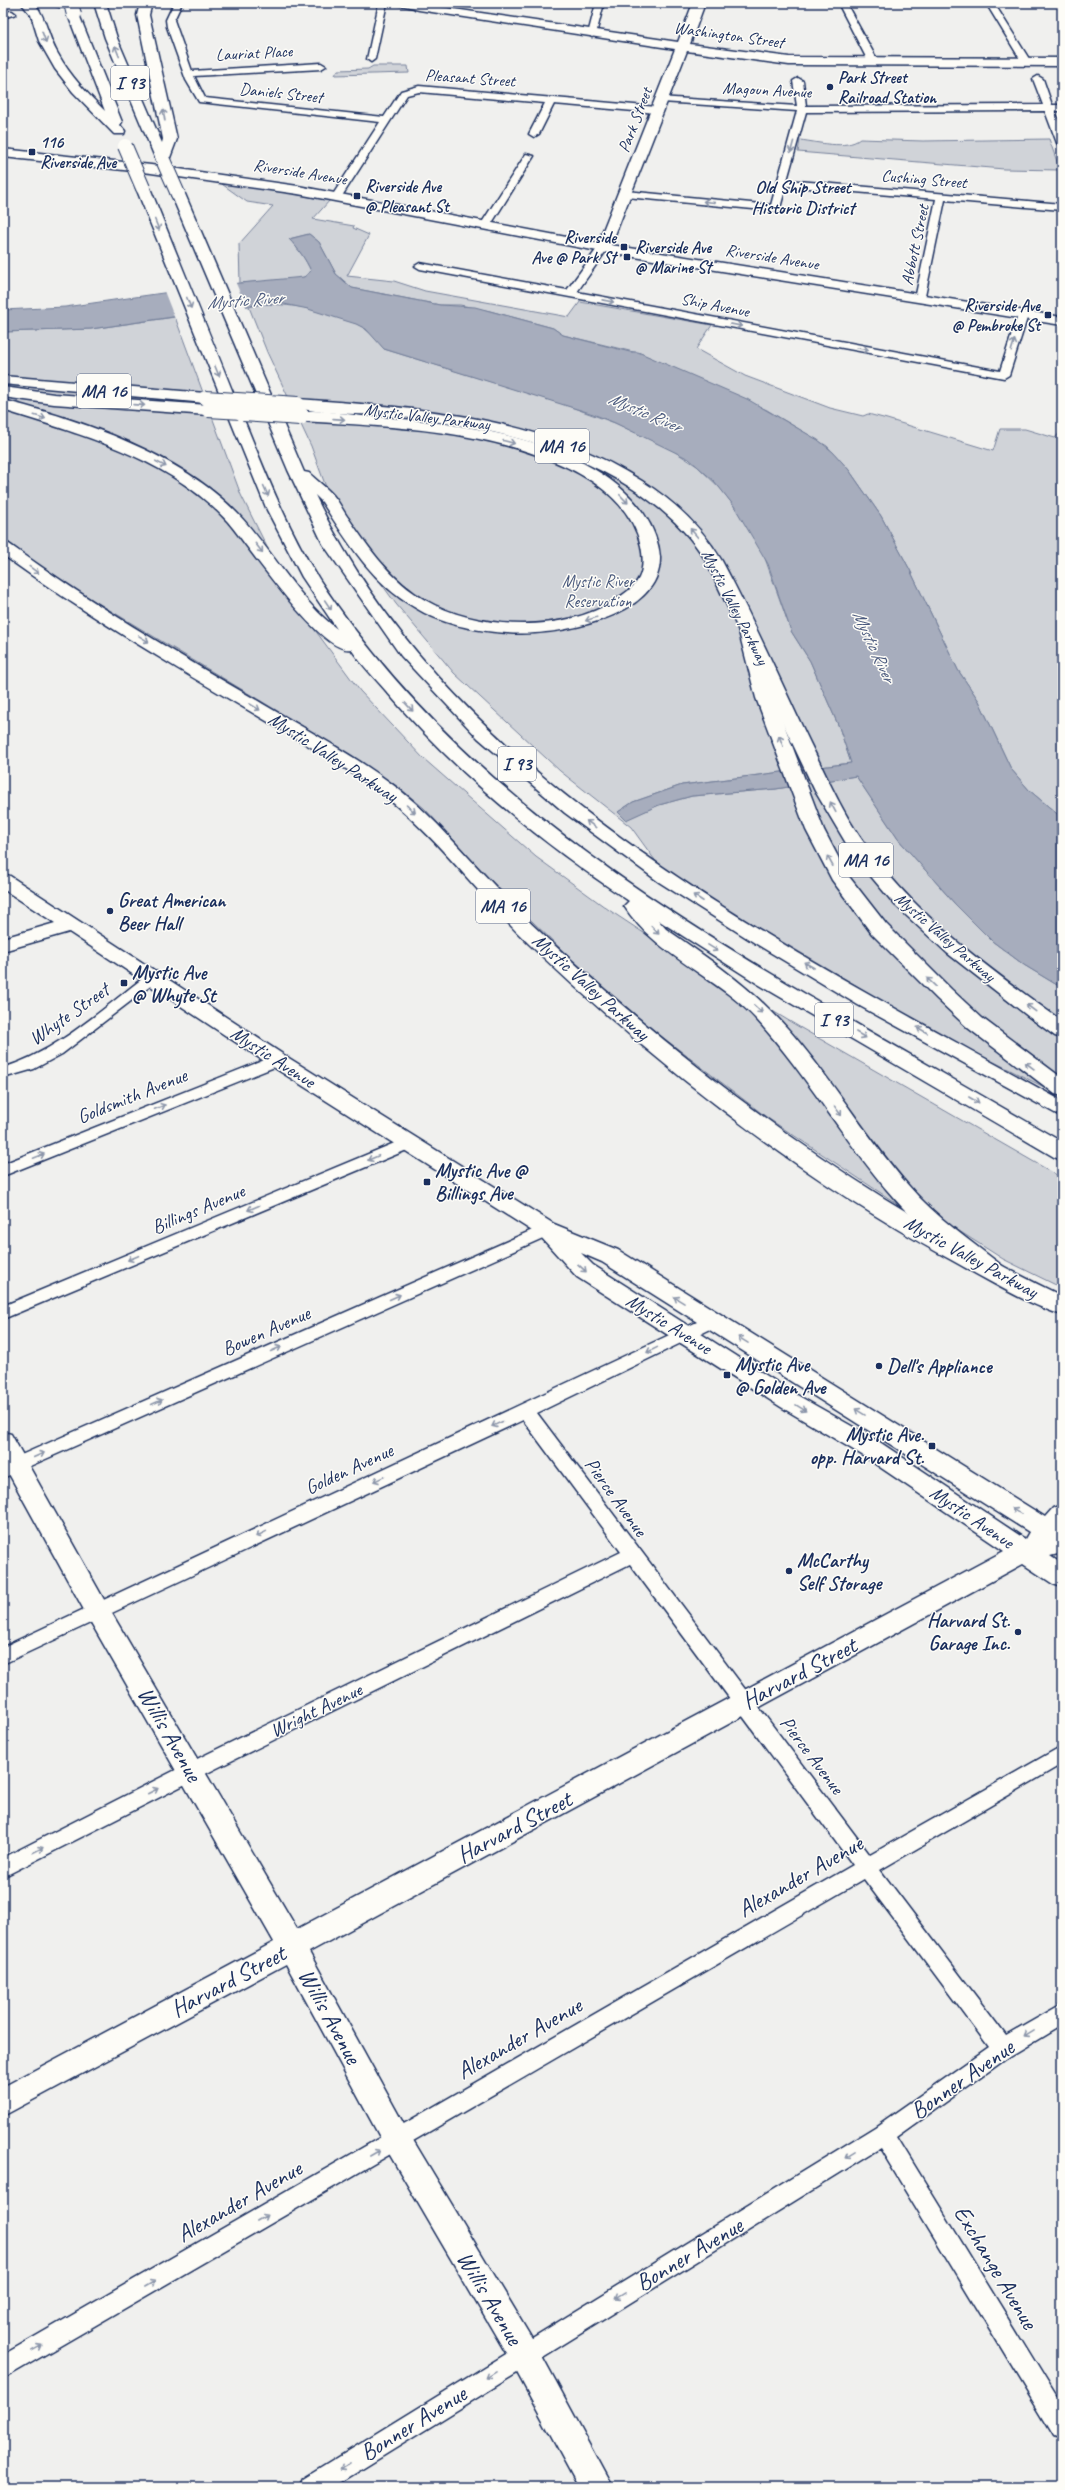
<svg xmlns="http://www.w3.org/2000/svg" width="1065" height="2490" viewBox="0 0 1065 2490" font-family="Caveat,sans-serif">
  <rect width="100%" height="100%" fill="#f0f0ee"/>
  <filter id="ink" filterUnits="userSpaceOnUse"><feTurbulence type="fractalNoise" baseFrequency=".025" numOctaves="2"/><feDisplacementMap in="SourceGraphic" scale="8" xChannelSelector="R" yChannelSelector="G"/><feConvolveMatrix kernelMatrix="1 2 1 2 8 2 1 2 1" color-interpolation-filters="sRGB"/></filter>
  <g filter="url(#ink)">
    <path fill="#d0d3d8" stroke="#76819b" d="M373,66H408L409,73L335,75L338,70L368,69Z
      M860,139L923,141L1049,139L1060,170L1004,169L798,152L800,140C818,142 846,150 860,139Z
      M219,182L330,200L313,219L354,226L353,228L369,235L347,276L394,281L425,291L569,317L580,302L712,325L696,349L745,376L830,408L863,416L868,414L887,419L993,451L1000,429H1025L1055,438L1062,430V818L1029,790L1011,769L979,701L958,670L910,570L881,516L849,470L827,446L767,410L642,354L563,335L553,328L490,311L460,305H440L352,288L336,274L319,242L309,234L289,239C298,248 306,260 311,271L308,275L299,279L240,283L239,244L273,206L247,202Z
      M262,304C292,304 341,311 365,329C372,334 379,342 384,349L560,403L615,423L669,448L697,466L721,489L734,506L762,550L791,631L810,661L839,727L851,763L682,785L633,802L618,812L626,819L659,805L692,796L776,789L856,776L898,839L955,904L992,941L1024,965L1062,988V1096L954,1042L884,1002L725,908L657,863L631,827L560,771L454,673L396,604L341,528L311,446L267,352L249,307Z
      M175,317L241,495L295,603L360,691L424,759L536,857L609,910L662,945L801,1028L1062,1178V1288L1003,1259L956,1229L899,1205L769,1119L661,1036L590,977L504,894L424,808L401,789L354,757L78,591L37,564L3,538V332L91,329Z"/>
    <path fill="#a7adbd" stroke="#6f7b97" d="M309,234L319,242L336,274L352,288L440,305L475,307L553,328L563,335L630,352H638L747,399L818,440L833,452L849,470L881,516L910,570L958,670L979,701L1011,769L1029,790L1062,818V988L1024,965L992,941L955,904L898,839L856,776L776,789L692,796L659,805L626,820L618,812L633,802L682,785L851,763L839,727L810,661L791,631L768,564L734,506L715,482L689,459L615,423L593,414L384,349L366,329L356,324L308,309L284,304H262L91,329L3,332V310L65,307L219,285L304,277L311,271C306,260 298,248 289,239Z"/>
    <path fill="#f0f0ee" d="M235,281L247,309L175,319L164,291Z"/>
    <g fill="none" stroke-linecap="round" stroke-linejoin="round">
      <defs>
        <path id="street" d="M174,3H182L174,20L192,71L321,63L326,66L321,69L194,76L205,98L384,117L401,91L419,86L657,107L662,110L657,113L554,104L539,134L534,137L529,134L545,103L419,92L407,95L342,196L337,199L332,196L380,122L199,102L186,80L167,27L166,20Z
          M379,3H387L375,59L371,62L367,59Z
          M390,3H416L423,6L419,9Z
          M596,3H604L596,34L592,37L588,34Z
          M838,3H846L879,63L877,65L869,63Z
          M986,3H994L1031,62L1029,64H1023Z
          M3,12L12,11L16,14L3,18Z
          M1038,76L1043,79L1052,105H1062V111H1055L1062,130V146L1057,143L1045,111L806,112L787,180L1062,204V210L945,200L924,301L920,302L915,299L936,199L786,186L780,208L775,211L626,197L621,194L626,191L771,205L797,111L662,102L657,99L659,97L797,106L793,81L798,78L803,81L806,106L1043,105L1033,79Z
          M526,154L534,156L490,226H482L481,224Z
          M603,245L608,248L577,292L1000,371L1018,315L1023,312L1028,315L1009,375L1004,378L420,269L415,266L420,263L567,290L599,246Z
          M152,973L159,978L157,981L62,1054L34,1069L3,1078V1068C58,1051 102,1009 147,975Z
          M277,1055L282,1056L284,1060L282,1064L3,1176V1164Z
          M409,1137L414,1139L417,1143L414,1147L3,1319V1306Z
          M546,1224L552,1226L554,1230L552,1234L3,1478V1463Z
          M712,1315L718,1317L720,1321L718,1325L537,1413L870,1855L1062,1746V1764L880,1870L1006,2036L1062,2004V2025L1010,2056L897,2137L1062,2406V2438L1054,2435L880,2148L333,2487H299L303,2479L875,2127L989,2047L864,1879L3,2379V2355L853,1865L630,1564L217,1768L3,1877V1858L203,1756L621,1552L523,1420L3,1664V1647Z"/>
        <path id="secondary" d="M413,3L678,42L693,3H705L690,44L789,57L1062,58V66L789,65L687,51L611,245L1062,317V325L603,252L298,194L151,173L3,157V149L151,165L298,186L598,243L675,49L419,10L415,9Z
          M3,874L10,876L284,1055L554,1224L618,1250L1045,1517L1053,1508L1062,1505V1553L1050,1556L1062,1564V1587L1053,1584L1023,1564L309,1952L407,2130L535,2343L613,2487H579L513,2365L387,2150L286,1964L3,2116V2087L274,1942L89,1619L3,1463V1432L11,1434L107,1605L297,1929L1004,1551L862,1455L781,1407L577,1277L540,1236L270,1065L69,932L3,951V938L55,923L3,889ZM581,1253L602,1262L1029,1532L1025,1539L878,1441L797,1395L593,1265Z"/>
        <path id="primary" d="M52,3H80C75,9 57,9 52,3Z
          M3,376L205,393L213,398L205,403L3,384Z
          M298,399C416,408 539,415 642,481C675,502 702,527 722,561C754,620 781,683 810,743C826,775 840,808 860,837C911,913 988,968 1062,1021V1038L1055,1036L1029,1017L947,953L895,905L853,855L815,791L706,561C688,531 662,508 633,489C560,442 478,425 392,416C360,413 324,415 293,407L290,404L293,401Z
          M3,542L9,544C90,603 176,653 263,704C310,732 358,757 401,791C436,819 463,853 493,884C515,908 538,931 563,953C717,1092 875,1206 1062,1296V1315C1022,1302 981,1276 944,1256C793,1172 654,1063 529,944C480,897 440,840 387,798C345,765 298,740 253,713C168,663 83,613 3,555Z"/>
        <path id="highway" d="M21,3L35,4C47,19 48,38 58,54C70,76 88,94 105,111L68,15L70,12H78L122,122L120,125L125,131L124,134H114L73,92L55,69L39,41L31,15Z
          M94,3H106L117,38L162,143L163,139L137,15L140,3H152L149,15L177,139L168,163H158L156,160L105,38Z
          M143,184L150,188C179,260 209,332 238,405C262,463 285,525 319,579C444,770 630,892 824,1005C903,1051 983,1096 1062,1142V1160L1054,1157L758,984L658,920L666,929C702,954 738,978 769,1009C821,1060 860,1130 908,1185C935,1217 972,1242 1005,1268L1008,1274L1005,1280L997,1282L989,1280C957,1254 920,1229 893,1197C844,1141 807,1075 757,1020C718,977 656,956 624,906L629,901C540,842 455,772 386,691C374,677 361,664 351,649C322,656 247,544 228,522C170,458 82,435 3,410V400C82,420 182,455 238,514C273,551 297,598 337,629L302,577L267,510L136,188Z
          M178,190L185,194L304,472L309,473C316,480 326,487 333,495C339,502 343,511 349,519C370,550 392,581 425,600C476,630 564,634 615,600C624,594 634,588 639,578C644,568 643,556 641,546C630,497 580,470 537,455C461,428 379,426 300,421L295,419L292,416L295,413C313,408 343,414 362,416C448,421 591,436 644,514C652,526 659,542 660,557C662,619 552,637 507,633C475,631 441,624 414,607C373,584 347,541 322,502L315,495C452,786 794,951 1062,1101V1117L858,1005L758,945L659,882L565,813L478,738L401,656L323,544L288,470L171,194Z
          M3,387L54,394L208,405L216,410L208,415L54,404L3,397Z
          M746,623L752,624L754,628L774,698L824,830L847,874L886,924L951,989L982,1018L1062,1078V1096L1055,1094L968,1028L937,999L872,934L832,880L806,830L756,698L738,628L740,624Z"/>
      </defs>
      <use href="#street" stroke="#1b2f5e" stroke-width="3"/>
      <use href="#secondary" stroke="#1b2f5e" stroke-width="3"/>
      <use href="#primary" stroke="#1b2f5e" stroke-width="3"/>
      <use href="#highway" stroke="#1b2f5e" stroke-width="3"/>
      <use href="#street" fill="#fdfcf7" fill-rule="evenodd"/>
      <use href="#secondary" fill="#fdfcf7" fill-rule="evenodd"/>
      <use href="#primary" fill="#fdfcf7" fill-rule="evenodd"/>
      <use href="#highway" fill="#fdfcf7" fill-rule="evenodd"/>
      <defs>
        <path id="primary-bridge" d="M205,398L298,404"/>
        <path id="highway-bridge-far1" d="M71,3L74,15
          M125,146L143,188
          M163,160L178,194
          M208,410L259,413"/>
        <path id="highway-bridge" d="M243,412L300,416"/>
      </defs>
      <use href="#primary-bridge" stroke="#1b2f5e" stroke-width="16" stroke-linecap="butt"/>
      <use href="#highway-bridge-far1" stroke="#1b2f5e" stroke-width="16" stroke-linecap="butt"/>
      <use href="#highway-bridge" stroke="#1b2f5e" stroke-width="20" stroke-linecap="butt"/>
      <use href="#primary-bridge" stroke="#fdfcf7" stroke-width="14"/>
      <use href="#highway-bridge-far1" stroke="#fdfcf7" stroke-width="14"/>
      <use href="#highway-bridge" stroke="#fdfcf7" stroke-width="18"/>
    </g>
    <defs><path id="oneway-shaft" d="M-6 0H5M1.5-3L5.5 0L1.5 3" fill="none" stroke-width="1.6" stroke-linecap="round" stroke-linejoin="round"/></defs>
    <g stroke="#8c96aa">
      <use href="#oneway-shaft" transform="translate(44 37) rotate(70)"/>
      <use href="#oneway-shaft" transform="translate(117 51) rotate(-112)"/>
      <use href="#oneway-shaft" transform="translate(164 115) rotate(-99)"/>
      <use href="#oneway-shaft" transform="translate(792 147) rotate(105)"/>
      <use href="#oneway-shaft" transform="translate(709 202) rotate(-175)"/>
      <use href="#oneway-shaft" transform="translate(157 225) rotate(68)"/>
      <use href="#oneway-shaft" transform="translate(608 301) rotate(11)"/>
      <use href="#oneway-shaft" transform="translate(189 303) rotate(68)"/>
      <use href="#oneway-shaft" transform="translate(736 325) rotate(11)"/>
      <use href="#oneway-shaft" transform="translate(1013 345) rotate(-73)"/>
      <use href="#oneway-shaft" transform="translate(863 349) rotate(10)"/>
      <use href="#oneway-shaft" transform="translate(217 371) rotate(68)"/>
      <use href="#oneway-shaft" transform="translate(139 405) rotate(4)"/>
      <use href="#oneway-shaft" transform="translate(40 417) rotate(17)"/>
      <use href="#oneway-shaft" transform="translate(339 419) rotate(4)"/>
      <use href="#oneway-shaft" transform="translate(509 442) rotate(15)"/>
      <use href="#oneway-shaft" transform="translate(161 464) rotate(28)"/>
      <use href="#oneway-shaft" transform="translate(266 491) rotate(66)"/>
      <use href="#oneway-shaft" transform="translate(624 499) rotate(46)"/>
      <use href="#oneway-shaft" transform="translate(694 533) rotate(-130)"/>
      <use href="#oneway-shaft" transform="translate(259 548) rotate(52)"/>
      <use href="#oneway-shaft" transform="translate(34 570) rotate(36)"/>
      <use href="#oneway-shaft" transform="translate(328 605) rotate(56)"/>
      <use href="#oneway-shaft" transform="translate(591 619) rotate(162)"/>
      <use href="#oneway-shaft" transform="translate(144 639) rotate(31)"/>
      <use href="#oneway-shaft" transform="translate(255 707) rotate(32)"/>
      <use href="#oneway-shaft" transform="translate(409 707) rotate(47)"/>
      <use href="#oneway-shaft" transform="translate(781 741) rotate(-111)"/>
      <use href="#oneway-shaft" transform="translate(833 807) rotate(-118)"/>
      <use href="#oneway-shaft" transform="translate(411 809) rotate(41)"/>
      <use href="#oneway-shaft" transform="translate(591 824) rotate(-143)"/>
      <use href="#oneway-shaft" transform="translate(830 861) rotate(-119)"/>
      <use href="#oneway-shaft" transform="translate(698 898) rotate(-147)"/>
      <use href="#oneway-shaft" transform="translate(655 930) rotate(47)"/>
      <use href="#oneway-shaft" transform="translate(713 948) rotate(32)"/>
      <use href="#oneway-shaft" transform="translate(809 965) rotate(-150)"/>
      <use href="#oneway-shaft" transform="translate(931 982) rotate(-136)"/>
      <use href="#oneway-shaft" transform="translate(1031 1008) rotate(-143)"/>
      <use href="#oneway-shaft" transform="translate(758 1009) rotate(43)"/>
      <use href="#oneway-shaft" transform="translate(922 1030) rotate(-150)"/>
      <use href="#oneway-shaft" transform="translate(861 1035) rotate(30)"/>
      <use href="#oneway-shaft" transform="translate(1030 1066) rotate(-143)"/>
      <use href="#oneway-shaft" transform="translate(974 1100) rotate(30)"/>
      <use href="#oneway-shaft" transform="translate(160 1107) rotate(-22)"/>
      <use href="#oneway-shaft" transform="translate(838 1111) rotate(54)"/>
      <use href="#oneway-shaft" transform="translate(39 1156) rotate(-22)"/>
      <use href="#oneway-shaft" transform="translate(373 1158) rotate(157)"/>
      <use href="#oneway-shaft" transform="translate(253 1208) rotate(157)"/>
      <use href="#oneway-shaft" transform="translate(133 1258) rotate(157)"/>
      <use href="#oneway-shaft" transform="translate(582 1268) rotate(43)"/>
      <use href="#oneway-shaft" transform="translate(395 1297) rotate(-24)"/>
      <use href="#oneway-shaft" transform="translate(679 1300) rotate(-148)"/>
      <use href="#oneway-shaft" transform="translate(743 1340) rotate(-148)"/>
      <use href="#oneway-shaft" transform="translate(276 1349) rotate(-24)"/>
      <use href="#oneway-shaft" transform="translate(652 1350) rotate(154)"/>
      <use href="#oneway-shaft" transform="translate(157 1402) rotate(-24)"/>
      <use href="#oneway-shaft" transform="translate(801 1408) rotate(32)"/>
      <use href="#oneway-shaft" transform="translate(860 1412) rotate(-148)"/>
      <use href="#oneway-shaft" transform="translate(497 1424) rotate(155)"/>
      <use href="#oneway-shaft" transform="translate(39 1455) rotate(-24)"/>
      <use href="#oneway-shaft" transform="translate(379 1479) rotate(155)"/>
      <use href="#oneway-shaft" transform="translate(1017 1511) rotate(-148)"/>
      <use href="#oneway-shaft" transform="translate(261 1534) rotate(154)"/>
      <use href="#oneway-shaft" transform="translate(153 1791) rotate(-27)"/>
      <use href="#oneway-shaft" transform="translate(38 1850) rotate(-27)"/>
      <use href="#oneway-shaft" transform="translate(1029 2034) rotate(149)"/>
      <use href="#oneway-shaft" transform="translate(375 2153) rotate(-30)"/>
      <use href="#oneway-shaft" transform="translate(850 2155) rotate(149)"/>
      <use href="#oneway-shaft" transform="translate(262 2218) rotate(-30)"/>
      <use href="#oneway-shaft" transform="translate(150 2284) rotate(-30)"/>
      <use href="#oneway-shaft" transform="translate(620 2296) rotate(149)"/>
      <use href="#oneway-shaft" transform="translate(37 2348) rotate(-29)"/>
      <use href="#oneway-shaft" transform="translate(491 2375) rotate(148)"/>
      <use href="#oneway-shaft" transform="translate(345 2466) rotate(148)"/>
    </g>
  </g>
  <g fill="#1b2f5e" stroke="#fdfcf7" stroke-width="1.5">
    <circle cx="830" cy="87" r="4"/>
    <rect x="28" y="148" width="8" height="8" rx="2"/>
    <rect x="353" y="192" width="8" height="8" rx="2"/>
    <rect x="620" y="243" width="8" height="8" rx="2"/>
    <rect x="623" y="253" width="8" height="8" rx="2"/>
    <rect x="1044" y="311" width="8" height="8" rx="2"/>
    <circle cx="110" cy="911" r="4"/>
    <rect x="120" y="979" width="8" height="8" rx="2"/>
    <rect x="423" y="1178" width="8" height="8" rx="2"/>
    <circle cx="879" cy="1366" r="4"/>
    <rect x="723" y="1371" width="8" height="8" rx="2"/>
    <rect x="928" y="1442" width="8" height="8" rx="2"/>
    <circle cx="789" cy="1571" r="4"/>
    <circle cx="1018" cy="1632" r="4"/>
  </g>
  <g text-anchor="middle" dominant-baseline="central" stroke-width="3" stroke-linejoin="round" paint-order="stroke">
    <g font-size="17" fill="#1b2f5e" stroke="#fdfcf7">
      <text transform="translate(729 35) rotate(8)">Washington Street</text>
      <text transform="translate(254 53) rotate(-3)">Lauriat Place</text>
      <text transform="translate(470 78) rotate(4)">Pleasant Street</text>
      <text transform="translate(767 90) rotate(3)">Magoun Avenue</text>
      <text transform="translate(281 93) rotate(6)">Daniels Street</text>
      <text transform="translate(635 120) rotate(-69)">Park Street</text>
      <text transform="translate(300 172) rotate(9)">Riverside Avenue</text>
      <text transform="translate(924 179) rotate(5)">Cushing Street</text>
      <text transform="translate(915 245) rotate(-78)">Abbott Street</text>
      <text transform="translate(772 257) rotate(9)">Riverside Avenue</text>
      <text transform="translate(715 305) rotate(11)">Ship Avenue</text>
      <text transform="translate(427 417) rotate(7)">Mystic Valley Parkway</text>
      <text transform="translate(735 607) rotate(63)">Mystic Valley Parkway</text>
      <text transform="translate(945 937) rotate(41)">Mystic Valley Parkway</text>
    </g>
    <g font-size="17" font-weight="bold" fill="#1b2f5e" stroke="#fdfcf7" text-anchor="start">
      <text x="838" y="77">Park Street<tspan x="838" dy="20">Railroad Station</tspan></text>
      <text x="40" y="142">116<tspan x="40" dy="20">Riverside Ave</tspan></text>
      <text x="365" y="186">Riverside Ave<tspan x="365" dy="20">@ Pleasant St</tspan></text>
      <text x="616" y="237" text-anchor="end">Riverside<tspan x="616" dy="20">Ave @ Park St</tspan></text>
      <text x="635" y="247">Riverside Ave<tspan x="635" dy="20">@ Marine St</tspan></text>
      <text x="1040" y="305" text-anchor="end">Riverside Ave<tspan x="1040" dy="20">@ Pembroke St</tspan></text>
    </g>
    <g font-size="17" fill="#48587c" stroke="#fdfcf7">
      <text x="598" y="581">Mystic River<tspan x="598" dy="20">Reservation</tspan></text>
    </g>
    <g font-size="18" font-weight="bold" fill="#1b2f5e" stroke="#fdfcf7">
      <text x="803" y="187">Old Ship Street<tspan x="803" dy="21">Historic District</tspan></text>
    </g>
    <g font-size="18" font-style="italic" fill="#4c5b7f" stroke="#fdfcf7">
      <text transform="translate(245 300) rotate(-4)">Mystic River</text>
      <text transform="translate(645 412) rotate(23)">Mystic River</text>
      <text transform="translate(874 646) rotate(65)">Mystic River</text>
    </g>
    <g fill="#fdfcf7" stroke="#5f6c8c" stroke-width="1">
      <rect x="111" y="66" width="38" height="34" rx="3"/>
      <rect x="77" y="374" width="54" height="34" rx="3"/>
      <rect x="535" y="429" width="54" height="34" rx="3"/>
      <rect x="498" y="747" width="38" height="34" rx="3"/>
      <rect x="839" y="843" width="54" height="34" rx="3"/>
      <rect x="476" y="889" width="54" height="34" rx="3"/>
      <rect x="815" y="1003" width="38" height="34" rx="3"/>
    </g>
    <g font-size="19" font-weight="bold" fill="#1b2f5e">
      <text x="130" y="83">I 93</text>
      <text x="104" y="391">MA 16</text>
      <text x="562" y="446">MA 16</text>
      <text x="517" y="764">I 93</text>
      <text x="866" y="860">MA 16</text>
      <text x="503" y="906">MA 16</text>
      <text x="834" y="1020">I 93</text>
    </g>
    <g font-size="20" fill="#1b2f5e" stroke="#fdfcf7">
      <text transform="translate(333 757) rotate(33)">Mystic Valley Parkway</text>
      <text transform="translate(591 987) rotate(42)">Mystic Valley Parkway</text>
      <text transform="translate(69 1014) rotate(-35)">Whyte Street</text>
      <text transform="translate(273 1057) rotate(33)">Mystic Avenue</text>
      <text transform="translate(132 1096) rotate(-22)">Goldsmith Avenue</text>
      <text transform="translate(198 1209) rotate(-23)">Billings Avenue</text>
      <text transform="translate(971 1257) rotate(29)">Mystic Valley Parkway</text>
      <text transform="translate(669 1324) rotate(32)">Mystic Avenue</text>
      <text transform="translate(266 1331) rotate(-24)">Bowen Avenue</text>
      <text transform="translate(349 1469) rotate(-25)">Golden Avenue</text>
      <text transform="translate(616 1497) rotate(54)">Pierce Avenue</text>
      <text transform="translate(972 1517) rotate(34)">Mystic Avenue</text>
      <text transform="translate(316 1710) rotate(-26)">Wright Avenue</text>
      <text transform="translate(812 1755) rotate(53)">Pierce Avenue</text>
    </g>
    <g font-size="20" font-weight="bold" fill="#1b2f5e" stroke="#fdfcf7" text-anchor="start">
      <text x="118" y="900">Great American<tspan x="118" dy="23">Beer Hall</tspan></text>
      <text x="132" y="972">Mystic Ave<tspan x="132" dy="23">@ Whyte St</tspan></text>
      <text x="435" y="1170">Mystic Ave @<tspan x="435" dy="23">Billings Ave</tspan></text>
      <text x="735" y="1364">Mystic Ave<tspan x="735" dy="23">@ Golden Ave</tspan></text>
      <text x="887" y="1366">Dell's Appliance</text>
      <text x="924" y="1434" text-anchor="end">Mystic Ave.<tspan x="924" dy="23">opp. Harvard St.</tspan></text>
      <text x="797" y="1560">McCarthy<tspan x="797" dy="23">Self Storage</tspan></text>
      <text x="1010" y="1620" text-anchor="end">Harvard St.<tspan x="1010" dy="23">Garage Inc.</tspan></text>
    </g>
    <g font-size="24" fill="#1b2f5e" stroke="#fdfcf7">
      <text transform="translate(799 1673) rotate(-28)">Harvard Street</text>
      <text transform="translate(170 1734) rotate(60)">Willis Avenue</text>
      <text transform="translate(514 1827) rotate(-28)">Harvard Street</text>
      <text transform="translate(800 1876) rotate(-30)">Alexander Avenue</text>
      <text transform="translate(228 1981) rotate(-28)">Harvard Street</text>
      <text transform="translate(330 2016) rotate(61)">Willis Avenue</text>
      <text transform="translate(519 2038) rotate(-30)">Alexander Avenue</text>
      <text transform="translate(962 2079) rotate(-35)">Bonner Avenue</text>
      <text transform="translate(239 2201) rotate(-30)">Alexander Avenue</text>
      <text transform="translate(689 2254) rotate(-31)">Bonner Avenue</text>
      <text transform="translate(996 2267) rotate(59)">Exchange Avenue</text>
      <text transform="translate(490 2298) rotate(59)">Willis Avenue</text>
      <text transform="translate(413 2423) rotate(-32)">Bonner Avenue</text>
    </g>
  </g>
  <rect width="1065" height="2490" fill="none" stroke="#fdfcf7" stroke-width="16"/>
  <rect x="8" y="8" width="1049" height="2474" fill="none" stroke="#1b2f5e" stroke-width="1.5" filter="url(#ink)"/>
</svg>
